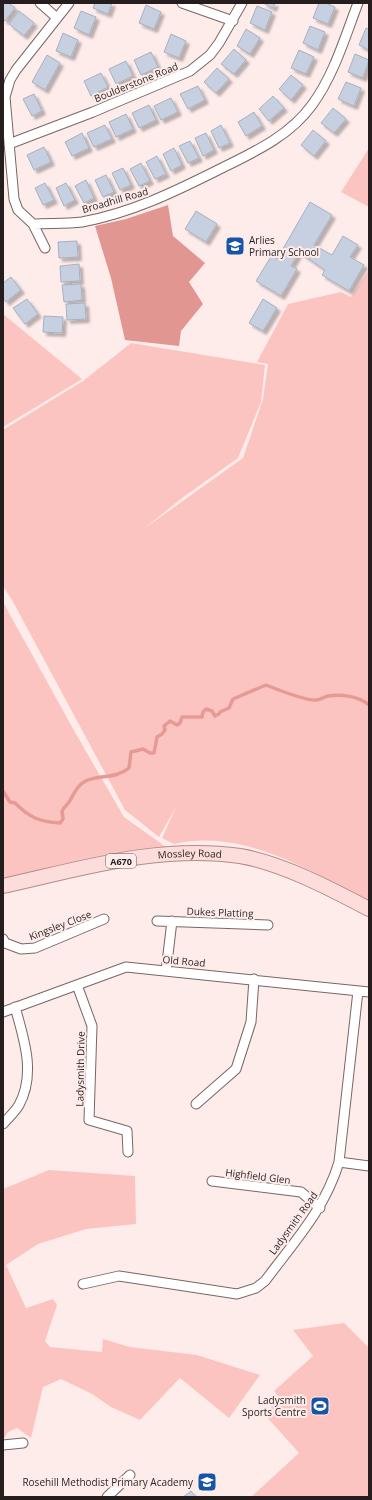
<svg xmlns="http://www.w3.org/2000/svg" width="372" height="1500" viewBox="0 0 372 1500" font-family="'Open Sans',sans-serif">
  <defs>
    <filter id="shadow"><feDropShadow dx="3.5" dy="3.5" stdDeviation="1" flood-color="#0004"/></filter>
  </defs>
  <rect width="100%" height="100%" fill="#feeceb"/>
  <path fill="#fcc4c0" d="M369,148V207L341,192Z
    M369,270V902C311,871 243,828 174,844L162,838L177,805L159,837L125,810L12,600L3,586V430L83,381L131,343L265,365L261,402L238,458L182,498L145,528L243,458L263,399L268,364L257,362L288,304L341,292L351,297Z
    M3,314L82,379L3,427Z
    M3,602L76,734L124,817L166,847L3,881Z
    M49,1170L135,1176L136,1224L86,1229L38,1244L6,1265L26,1308L53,1299L57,1305L45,1341L50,1347L102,1352L103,1339L130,1347L197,1355L260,1375L229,1418L180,1378L140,1420L111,1407L92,1394L61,1379L43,1387L31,1438L17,1428L8,1432L3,1440V1189Z
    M344,1323L369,1348V1497H251L299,1453L264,1414L280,1399L274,1391L313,1356L293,1330Z"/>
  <path fill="#e19691" d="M168,205L173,236L205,263L189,282L203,304L181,331L179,346L125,340L111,278L95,226L126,219Z"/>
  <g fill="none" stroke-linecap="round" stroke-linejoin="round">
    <path stroke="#e69a96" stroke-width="3.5" d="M3,791L10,802L15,803C30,818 40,822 60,823L63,819L62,811C64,807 67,805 69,802C74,795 76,786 84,782C97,774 115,780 129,768L131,752L143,749L150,753H154L157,737L162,734L165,730L164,726L170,721L177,725L180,723L182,717H202L203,712L206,709L212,711L215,716L219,714L220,712L229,708L233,699L266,685C276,689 306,701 316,700C320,700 324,697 328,696C341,694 359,696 369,705"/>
  </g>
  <path fill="#c6d0e0" stroke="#a6b1bf" filter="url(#shadow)" d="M3,3H9L15,8L5,21L3,19Z
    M95,3H112L108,14L93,8Z
    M263,3H275L273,8Z
    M319,3H326L335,7L328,24L313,18Z
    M146,5L161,12L154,29L139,23Z
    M257,6L272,12L265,30L250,23Z
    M19,11L34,23L24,36L9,24Z
    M81,11L96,17L89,35L74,28Z
    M310,26L325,32L318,50L303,43Z
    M366,28L369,29V50L359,45Z
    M246,29L260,38L250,54L237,46Z
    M63,33L78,40L71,57L56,51Z
    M171,34L186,41L179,58L164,52Z
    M234,49L246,60L234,74L221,64Z
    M299,50L314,57L306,74L291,68Z
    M151,52L158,67L141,75L134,60Z
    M355,54L369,60L363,78L348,72Z
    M47,55L60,63L45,90L32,82Z
    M126,61L133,76L116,84L109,69Z
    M217,68L229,79L216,93L204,82Z
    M101,73L108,87L91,96L84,81Z
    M291,75L303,85L291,100L279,89Z
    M346,82L361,88L354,106L338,99Z
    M198,86L205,100L188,109L180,94Z
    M34,94L42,111L32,116L23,99Z
    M273,96L284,108L269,121L259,109Z
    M171,98L178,112L161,120L154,106Z
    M149,105L156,120L139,128L132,113Z
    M333,108L346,119L334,133L321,123Z
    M254,112L262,126L246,136L238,122Z
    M126,114L133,129L116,137L109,122Z
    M105,125L112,139L94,147L87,133Z
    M221,125L230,143L219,148L211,131Z
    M313,130L326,141L314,156L301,145Z
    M82,133L89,148L72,156L65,142Z
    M206,133L214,150L203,156L195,138Z
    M190,141L199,158L188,163L179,146Z
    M44,147L51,162L34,170L27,155Z
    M174,148L182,165L171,171L163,154Z
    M157,156L166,174L155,179L146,162Z
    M141,163L150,181L139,186L130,169Z
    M123,168L131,185L120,190L112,173Z
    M106,175L114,192L103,197L95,180Z
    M86,180L94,198L84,203L75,186Z
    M45,183L54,200L43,205L35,188Z
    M66,183L75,200L64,206L56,188Z
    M310,202L332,215L314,245L332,255L343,236L358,245L350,257L364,265L349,291L322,275L325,270L299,252L291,266L297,269L281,296L256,281L272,255L277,259Z
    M196,211L217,224L206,242L185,229Z
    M77,241L78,257L59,258L58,242Z
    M79,264L80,281L61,282L60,266Z
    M11,277L21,290L6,302L3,298V283Z
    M81,284L82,300L64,302L62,285Z
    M27,299L38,314L25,324L13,308Z
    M263,299L277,308L263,331L249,323Z
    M85,303L86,319L67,320L66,304Z
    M44,316L63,317L62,333L43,332Z
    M191,1491L196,1497H183Z"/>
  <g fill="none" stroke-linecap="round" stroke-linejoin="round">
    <defs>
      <path id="minor" d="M40,3L57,18
        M69,3L16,70L10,80L5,97L14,199L18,210L33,224C49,223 66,224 82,222C131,213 174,192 218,170C252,153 289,137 312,105C334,75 345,37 358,3
        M182,3L233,21
        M9,144L93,112L190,71L210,55L219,43L242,3
        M33,224L45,248
        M157,921L268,925
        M3,939L5,943L21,949L35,948L104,919
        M166,971L172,921
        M77,985L92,1026L89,1120L127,1131L128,1152
        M3,1012L126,967L369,992
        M196,1104L236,1069L251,1022L254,979
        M3,1124C8,1118 15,1112 19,1105C36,1074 24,1039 15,1007
        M339,1162L369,1166
        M212,1181L301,1192L320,1208
        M83,1284L119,1276L237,1294L256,1288L265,1281C294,1242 325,1209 339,1162L358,991
        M3,1445L23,1443
        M107,1497L130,1475"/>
      <g id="primary">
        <path id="s1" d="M3,886C80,869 160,844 240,856C282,863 331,889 369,909"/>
      </g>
    </defs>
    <use href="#minor" stroke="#796664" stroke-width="11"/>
    <use href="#primary" stroke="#b18c89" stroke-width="16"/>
    <use href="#minor" stroke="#fff" stroke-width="9"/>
    <use href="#primary" stroke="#fddddb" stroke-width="14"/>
  </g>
  <defs>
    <symbol id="school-square" viewBox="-11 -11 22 22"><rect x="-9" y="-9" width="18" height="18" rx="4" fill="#1754a5" stroke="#feeceb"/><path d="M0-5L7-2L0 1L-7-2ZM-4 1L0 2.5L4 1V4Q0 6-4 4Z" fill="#fff"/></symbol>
    <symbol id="stadium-square" viewBox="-11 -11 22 22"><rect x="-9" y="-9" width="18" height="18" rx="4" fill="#1754a5" stroke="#feeceb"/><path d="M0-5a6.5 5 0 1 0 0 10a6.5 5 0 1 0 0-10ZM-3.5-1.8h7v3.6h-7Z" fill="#fff"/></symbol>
  </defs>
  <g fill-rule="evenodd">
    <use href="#school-square" x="224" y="235" width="22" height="22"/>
    <use href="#stadium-square" x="309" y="1395" width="22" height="22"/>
    <use href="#school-square" x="196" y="1471" width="22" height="22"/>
  </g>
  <g text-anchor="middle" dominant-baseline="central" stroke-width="4" stroke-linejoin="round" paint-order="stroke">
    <rect fill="#feeceb" stroke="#675c5c" stroke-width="1" x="106" y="854" width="30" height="14" rx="3"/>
    <g font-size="9" font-weight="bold" fill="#261e1e">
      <text x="121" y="861">A670</text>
    </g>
    <g font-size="10" fill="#261e1e" stroke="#feeceb">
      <text transform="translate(136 82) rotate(-22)">Boulderstone Road</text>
      <text transform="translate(115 200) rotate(-16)">Broadhill Road</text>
      <text stroke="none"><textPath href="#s1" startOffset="190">Mossley Road</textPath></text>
      <text transform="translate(220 912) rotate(2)">Dukes Platting</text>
      <text transform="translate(60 925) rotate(-21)">Kingsley Close</text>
      <text transform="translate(184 961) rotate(5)">Old Road</text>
      <text transform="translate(80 1069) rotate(-89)">Ladysmith Drive</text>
      <text transform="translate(258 1176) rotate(7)">Highfield Glen</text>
      <text transform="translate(293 1223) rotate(-54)">Ladysmith Road</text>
    </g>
    <g font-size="10" fill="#261e1e" stroke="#feeceb" text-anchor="end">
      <text x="249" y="240" text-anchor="start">Arlies<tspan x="249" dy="12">Primary School</tspan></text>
      <text x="306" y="1400">Ladysmith<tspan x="306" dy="12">Sports Centre</tspan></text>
      <text x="193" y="1482">Rosehill Methodist Primary Academy</text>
    </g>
  </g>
  <rect width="372" height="1500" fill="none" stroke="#261e1e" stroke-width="8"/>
</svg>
